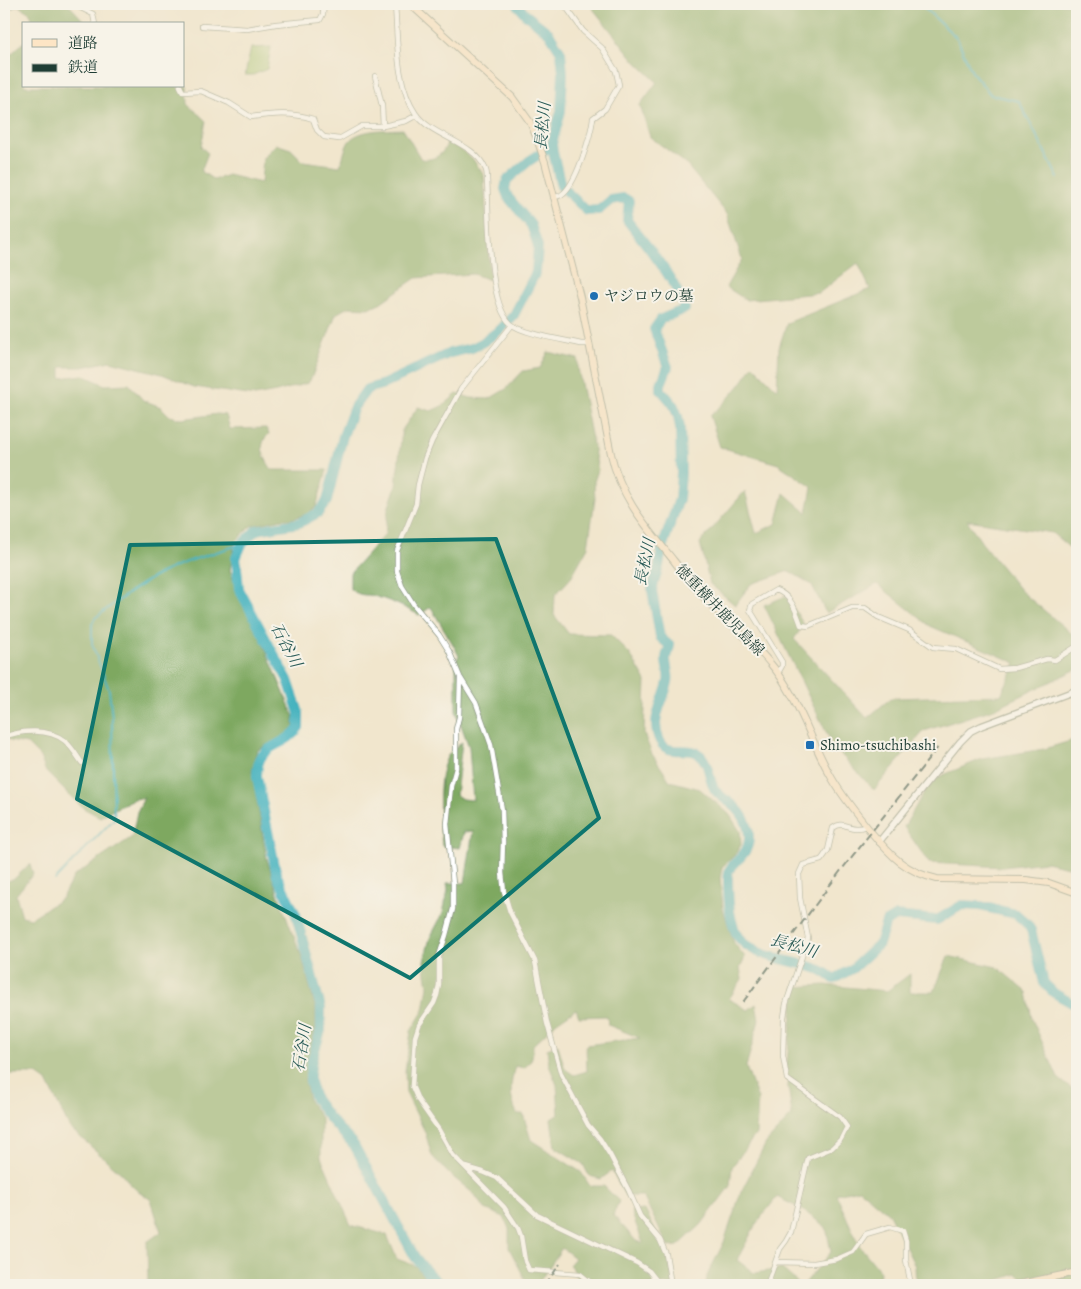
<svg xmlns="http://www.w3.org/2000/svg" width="1081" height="1289" viewBox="0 0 1081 1289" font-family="Alegreya,'Noto Serif JP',serif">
  <rect width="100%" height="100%" fill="#f7f3e8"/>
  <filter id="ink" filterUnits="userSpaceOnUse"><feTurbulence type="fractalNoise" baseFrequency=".02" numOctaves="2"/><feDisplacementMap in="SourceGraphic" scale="10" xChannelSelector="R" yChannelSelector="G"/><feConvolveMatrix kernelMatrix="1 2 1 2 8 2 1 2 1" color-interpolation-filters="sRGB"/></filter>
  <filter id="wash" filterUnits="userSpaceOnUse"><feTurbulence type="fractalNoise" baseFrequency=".0096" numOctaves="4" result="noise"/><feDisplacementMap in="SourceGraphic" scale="20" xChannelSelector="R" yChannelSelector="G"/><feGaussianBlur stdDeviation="1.12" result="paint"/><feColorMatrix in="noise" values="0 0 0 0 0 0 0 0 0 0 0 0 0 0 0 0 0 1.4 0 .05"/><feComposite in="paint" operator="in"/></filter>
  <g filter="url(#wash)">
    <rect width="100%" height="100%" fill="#f1e6cd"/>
    <path fill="#9dc26c" stroke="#5e8050" d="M271,47L267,69L253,75H245L251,48Z"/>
    <path fill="#7ea860" stroke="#4e724a" d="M16,4H68L84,21L82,24H34L30,13Z
      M589,4H1077V554L1052,533L967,520L982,543L1021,591L1077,638V669L994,709L924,731L874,790L833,746L764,605L786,596L804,625L794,639L867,718L891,698L1001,695L1016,663L930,626L877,584L826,613L812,585L789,571L751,584L735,605L710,584L700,543L745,491L756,533L776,524L784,493L807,513L812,487L778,464L720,447L710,416C727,401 741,386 753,365L777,389L779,347L787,323L870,289L858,263L819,293L746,300L726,287L742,259L727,214L685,163L650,137L640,105L657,82L636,62Z
      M24,42V86H177L180,89L187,86L188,104L206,121L201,147L208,153L201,171L214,180L228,175L261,183L263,158L276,144L291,149L303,161L340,166C343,159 344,150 348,143C356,128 388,130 403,129L421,159C435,161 445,154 448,139L472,158L484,175L490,280L473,274L416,278L380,303L368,308L348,307L336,314L311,379L308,383L276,392L255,396L194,387L162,374L110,361L83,367H61V378L83,375L105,385L129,384L143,400L161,407L170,416L182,419L217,414L226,415L230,429L266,428L269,434C256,446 265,458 272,470H327L316,507L307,514L291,519H282L251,526L235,542L230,570L241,601L263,643L294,717V726L287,734L258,750L252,771L267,859L281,903L302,957L316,1010V1027L308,1058L305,1080L309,1101L321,1118V1157L351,1225L387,1235L397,1259L416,1266L430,1285H148L147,1242L161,1232L151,1200L133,1187L122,1174L69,1127L47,1081L37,1074H4V882L14,879L30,864L33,874L16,895L22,916L31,918L61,899L74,876L132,837L137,812L144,798L133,799L100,817L83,808L66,792L46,772L40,757L27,744L10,741L4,736V56L12,53Z
      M548,352L578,359V368L598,470L594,482L595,499L588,547L570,579L555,595L554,615L569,634L611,635L630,654L646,681L644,734L652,754L670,781L700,789L729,814L740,831L741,845L734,856L722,867L720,878L723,909L734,943L745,957L740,968L742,979L729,999L748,1010L756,1004L759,1020L746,1067L758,1099L756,1134L732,1167L730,1186L701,1225L678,1246L668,1247L643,1196H625L612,1171L601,1179L589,1176L583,1164L555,1147L551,1119L559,1114L557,1085L549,1065L547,1049L558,1045L565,1069L574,1075L587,1071L586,1045L640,1038L608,1025L607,1016L579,1017L576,1009L557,1022L533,1045C533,1055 533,1061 524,1068L515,1066C510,1086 509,1095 517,1114H523L531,1140L581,1172L590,1186H604L619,1201L613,1215L636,1241L643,1243L631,1211L645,1210L667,1253L674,1285H580L573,1269L569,1265L575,1258L562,1248L538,1284L531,1283L525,1279L522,1273L509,1248V1229L504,1217L485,1209L474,1194L448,1173L432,1156L425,1132L406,1093L405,1071L411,1031L424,1010L428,986L424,961L430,938L443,913L448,890L447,883H465L473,831L464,832L460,848L442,846C440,823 435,771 450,753C453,749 458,745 462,742L456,795L462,799L473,800L469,747L456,711V660L459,656C451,639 440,624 431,607L419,615C406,608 392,601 377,597C366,593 362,598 350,589V573L385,534L388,509L396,486L402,430L418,407L431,411L444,405L457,394L471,398L489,399L506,389L523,371L540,368Z
      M1077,739V869L1046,862L1003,867L929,863L904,827L931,780L982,759L1044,749Z
      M948,956L997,967L1027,992L1032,1019L1058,1078L1077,1093V1285H1032L1017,1274L983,1285H916L915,1266L889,1214L859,1189L836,1194L859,1245L880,1271L879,1285H805V1283L831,1252L826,1227L801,1209L777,1197L756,1224L737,1260L754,1273L782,1269L797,1282L796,1285H706L707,1276L724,1242L741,1192L766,1143L792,1115L786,1071L795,987L825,985L887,991L910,974V992H934Z"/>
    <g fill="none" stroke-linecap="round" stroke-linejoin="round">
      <path stroke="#41b0bd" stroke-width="2" d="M920,4L957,38L972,72L991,95L1019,101L1058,178
        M55,880L114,819L112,718L109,690L92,644V624L95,618C119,600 144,580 172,568C195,558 219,551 242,544"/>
      <path stroke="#41b0bd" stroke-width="10" d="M517,4L525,14L549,33L561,52L563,73L561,111L552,144L553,152L561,186L587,211L599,210L611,200L624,198L629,201L627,220C648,248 673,275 685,309L661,319L654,329L668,367L661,384V390L673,404L678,416L680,427L681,473L679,499L662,548L659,566L652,590L660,637L670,646C669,651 665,655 666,660C666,668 670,674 668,682C664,702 649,719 660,741C668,757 685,746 697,753C710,760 708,779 715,790C720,797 727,800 733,805C744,814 752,830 748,845C745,857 733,862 728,872C728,891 728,915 736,933C747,958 795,960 818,969C824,971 829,975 834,979L852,969L879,944L886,922L896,916L937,920L962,905L980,906L1016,914L1027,924L1031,930L1044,983L1054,993L1077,1006
        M441,1285L428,1273L415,1257L354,1145L329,1118L315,1099L310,1082V1074L312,1060L321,1030V1008L296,915L277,876L257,777C256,741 284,750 299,727V713L288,680L239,589L236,558L242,544L256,530L299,523L318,513L327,501L343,436L354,407L367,389L384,384L450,353L472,348L482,343L502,328L514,315L536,272L538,246L531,225L508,197L505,189L507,180L529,161L549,148"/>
    </g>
  </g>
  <g filter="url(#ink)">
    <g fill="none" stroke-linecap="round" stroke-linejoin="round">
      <defs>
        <path id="minor" d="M73,4L93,14L95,24
          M397,4L395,5C398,41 395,83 416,114C432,137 474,142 485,168C487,171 487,176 487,179C489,211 487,304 511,324C523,334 564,340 581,344H590
          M4,8L17,4
          M202,26L247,29L276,24L320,20L323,14L324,4
          M375,76L382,106L383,126
          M180,86L183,92L201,91L229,103L251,117C273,114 292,112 313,119L317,130L324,137L339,139L362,126H383L406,121L417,115
          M553,197C555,197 560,196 561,195C576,186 591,135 593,118L605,109L619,85L616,71L602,48L583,31L564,4
          M512,325L461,389L432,441L425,458L418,485L416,504L397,551V571L402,586L414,605L439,635L449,651L460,677L476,703L491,745L502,810L503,842L502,873L504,892L510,912L535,961L547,1023L561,1074L588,1125L600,1139L610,1155L629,1191L640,1216L660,1240L666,1254L671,1285
          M778,673L782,666V662L750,610L752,604L776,590C792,596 796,611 801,625L808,626L852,608H865L878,617L909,630L933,647L956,649L999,669L1015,668L1047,659L1055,660L1077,646
          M460,678L459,717L456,729V768L451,786L447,824L453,884V909L446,935L439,956V985L437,995L434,1003L419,1025L415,1037L412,1086L418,1100L439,1130L453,1155L504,1207L518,1228L521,1236L525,1261L529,1270L580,1274L594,1285
          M4,737C21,730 49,728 65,741C72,747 77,756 82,763
          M466,1167L483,1172L497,1178L537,1215L637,1263L649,1271L660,1285
          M776,1262L814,1263L837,1259L853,1252L866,1234L890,1227L903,1231L906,1241V1260L911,1285
          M767,1285L780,1249L786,1241L791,1232L808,1158L832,1148L841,1139L847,1127L840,1117L787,1079L783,1056L784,1017L786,1004L808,938L800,898L799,874L803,865L821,860L824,856L828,850L833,828C845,819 849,833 866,826"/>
        <path id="tertiary" d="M879,842L960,742L971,731L981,726L1077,690"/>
        <path id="secondary" d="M410,4L512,97L530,122L536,136L545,162L580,297L611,454C621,499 646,526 674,561C686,577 699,592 713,607C732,626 753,642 770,663C797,694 809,737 829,773C840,794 856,813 871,832C891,856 906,872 937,879L1026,880L1049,883L1077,893
          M1015,1285L1077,1272"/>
      </defs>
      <use href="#minor" stroke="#889280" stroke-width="6"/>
      <use href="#tertiary" stroke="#889280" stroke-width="8"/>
      <use href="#secondary" stroke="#889280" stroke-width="8"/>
      <use href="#minor" stroke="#fff" stroke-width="4.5"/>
      <use href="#tertiary" stroke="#fff" stroke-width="5.5"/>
      <use href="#secondary" stroke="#fde5c5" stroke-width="6"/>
      <path stroke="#1f3d34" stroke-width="2" stroke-dasharray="8 4" stroke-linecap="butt" d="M743,1002L839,873L939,746
        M545,1285L560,1264"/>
    </g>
  </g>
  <path d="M0 0H1081V1289H0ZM496,539L599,818L410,978L77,799L130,545Z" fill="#f1e6cd" fill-opacity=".55" fill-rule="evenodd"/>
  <path fill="none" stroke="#0f766e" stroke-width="4" stroke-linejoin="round" d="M496,539L599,818L410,978L77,799L130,545Z"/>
  <g fill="#1f6fb2" stroke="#f7f3e8" stroke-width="2">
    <circle cx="594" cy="296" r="5"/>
    <rect x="805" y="740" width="10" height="10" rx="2.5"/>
  </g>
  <g text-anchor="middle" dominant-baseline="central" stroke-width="4" stroke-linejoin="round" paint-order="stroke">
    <g font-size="15" fill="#1f3d34" stroke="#f7f3e8" text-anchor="start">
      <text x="604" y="296">ヤジロウの墓</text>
      <text x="820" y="745">Shimo-tsuchibashi</text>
    </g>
    <g font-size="15" fill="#1f3d34" stroke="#f7f3e8">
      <text transform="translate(720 610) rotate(46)">徳重横井鹿児島線</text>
    </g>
    <g font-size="16" font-style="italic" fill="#285a56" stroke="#f7f3e8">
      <text transform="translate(543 126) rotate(-85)">長松川</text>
      <text transform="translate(645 562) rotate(-78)">長松川</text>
      <text transform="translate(286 645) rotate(62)">石谷川</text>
      <text transform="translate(794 946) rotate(16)">長松川</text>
      <text transform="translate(302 1048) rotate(-81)">石谷川</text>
    </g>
  </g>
  <rect width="1081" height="1289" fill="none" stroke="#f7f3e8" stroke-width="20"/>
  <rect x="22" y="22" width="162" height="65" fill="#f7f3e8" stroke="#a1aaa0"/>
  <rect x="32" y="39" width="25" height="8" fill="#fde5c5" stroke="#a1aaa0"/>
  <text x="68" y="48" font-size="15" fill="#1f3d34">道路</text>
  <rect x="32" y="64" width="25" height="8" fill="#1f3d34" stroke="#a1aaa0"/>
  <text x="68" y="72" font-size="15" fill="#1f3d34">鉄道</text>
</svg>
